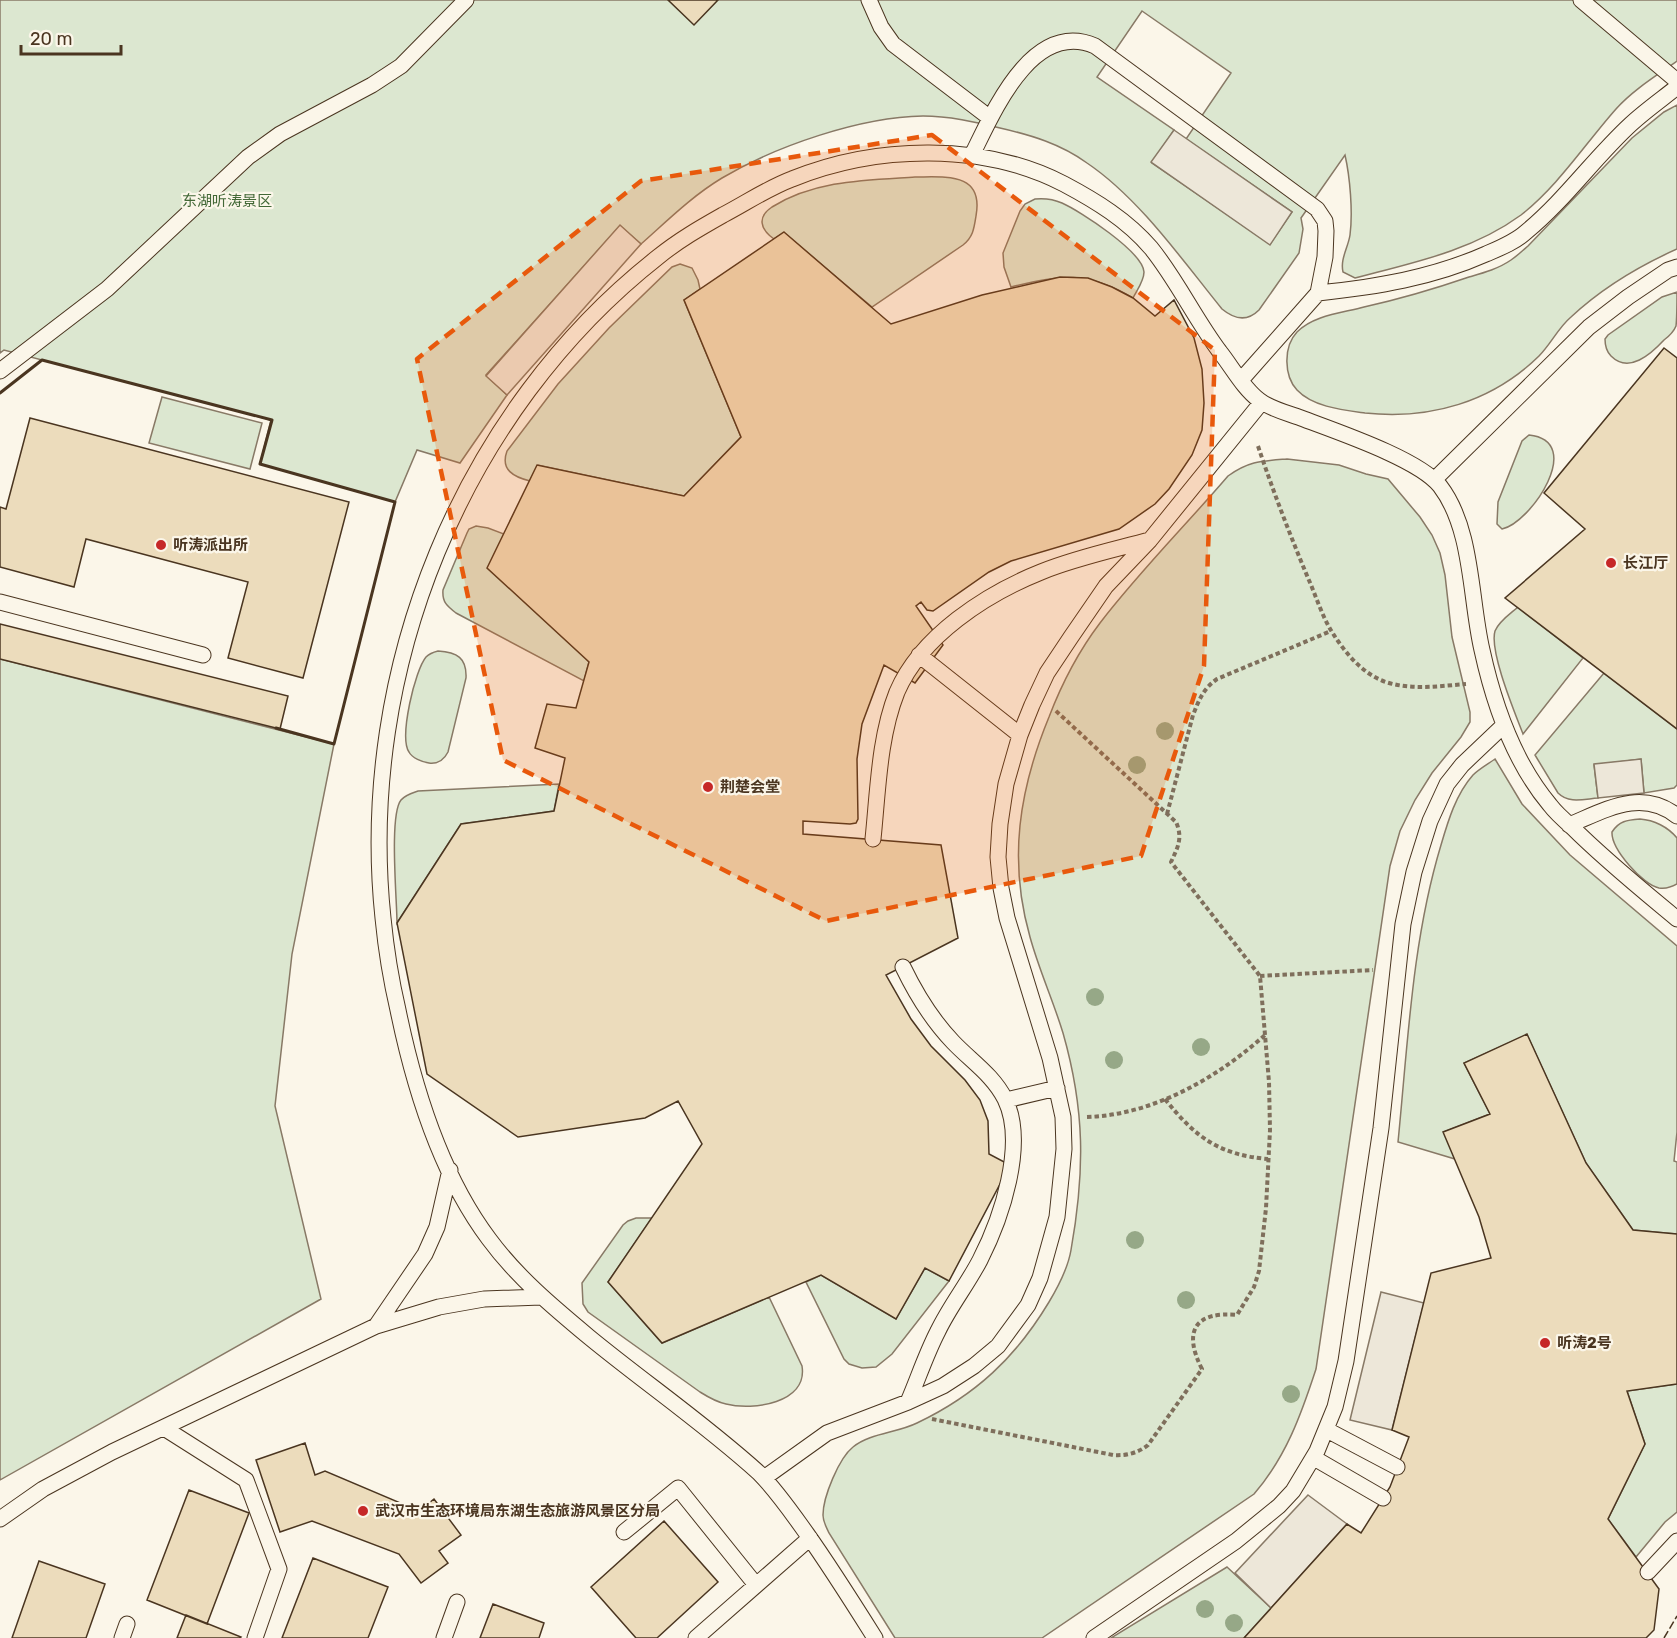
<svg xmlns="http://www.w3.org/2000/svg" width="1677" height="1638" viewBox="0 0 1677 1638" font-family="Rubik,'Noto Sans SC',sans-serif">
  <rect width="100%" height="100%" fill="#fbf6e9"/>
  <path fill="#dce7d0" stroke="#887966" stroke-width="1.5" fill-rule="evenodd" d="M0,0H1677V61C1656,76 1633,90 1616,109C1585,144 1558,186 1521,215C1472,251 1412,263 1355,278L1343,272C1340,259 1348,248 1350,235C1353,212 1350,177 1345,155L1301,218L1303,229L1299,253L1259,310C1247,322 1234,319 1222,309C1183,261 1139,198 1087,163C1061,144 1031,135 1000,128C975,122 949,116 923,116C860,117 776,146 722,178C692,196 667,221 641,244L620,226L486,375L507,395L460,463L417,450L395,502L260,464L271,420L4,350L0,353ZM1142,11L1231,73L1186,139L1292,212L1270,244L1152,163L1174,130L1097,77Z
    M1677,105V249C1639,266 1601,289 1571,317C1558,328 1551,344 1539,356C1492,402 1430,420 1365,413C1343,410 1313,407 1297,390C1284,376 1283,347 1297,332C1314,315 1342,313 1364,307C1400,299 1434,289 1469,277C1483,273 1498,269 1511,260C1517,256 1522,251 1528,246L1632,138L1664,112Z
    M915,177C946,177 984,172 976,216C974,229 973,237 963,245L872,307L784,233L774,239C760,229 757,217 772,207C815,180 867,180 915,177Z
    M1035,199C1045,198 1053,199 1062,203C1080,211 1143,252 1144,272C1144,281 1137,290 1133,298C1086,270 1061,275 1011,287L1004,267L1003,253L1020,211L1025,204Z
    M680,264L692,268L698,280L700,289L684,300L741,437L684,496L538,465L530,481C514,477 500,470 507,451L558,384L609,328L672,267Z
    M1677,292C1677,302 1677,317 1676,326C1674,331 1668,337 1664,340C1651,354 1629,374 1611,356C1606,351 1605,346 1605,339L1608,335L1662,297Z
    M162,397L262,423L250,469L149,443Z
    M1529,435C1586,441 1531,523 1502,529L1497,524L1498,502L1522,441Z
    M1287,459L1339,465L1366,474L1388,479L1420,517L1432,535L1440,553L1445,575L1452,637L1470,712V722L1461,737L1432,773L1415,800L1400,831L1390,866L1316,1369C1301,1415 1286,1457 1254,1494L1042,1638H895L829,1533C826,1526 823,1522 823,1515C823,1497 839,1458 853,1447C870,1433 897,1433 917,1423C976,1395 1016,1357 1049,1302C1058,1287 1068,1268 1071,1250C1085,1171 1085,1110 1063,1033C1053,1000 1039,970 1030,937C1008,860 1019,790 1049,717C1062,683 1078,652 1100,623C1139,572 1186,525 1228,476C1249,461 1261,461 1287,459Z
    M476,526L488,528L504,534L589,662L584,681L456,613C447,606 442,602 443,590L467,533L469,529Z
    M1518,607L1583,658L1523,734C1515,713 1489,651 1495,631C1499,621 1510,614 1518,607Z
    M438,651C457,652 467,658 466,678L448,752C444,760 437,764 429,763C422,762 412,758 409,752C399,737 415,670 426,657C430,653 434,652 438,651Z
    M0,659L334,744L292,954L275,1106L321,1299L0,1480Z
    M1604,673L1677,729V785L1674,788L1644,793L1641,759L1594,765L1598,798C1584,799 1569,804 1558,793L1535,755Z
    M1495,759L1522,804L1570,855L1677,946V1132L1674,1161L1677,1162V1234L1633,1230L1586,1163L1527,1035L1464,1063L1490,1114L1444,1132L1455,1159L1398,1142C1408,1042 1412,941 1441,845C1448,821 1456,794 1473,775C1479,769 1488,764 1495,759Z
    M559,784L554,811L461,824L397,923C397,900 389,815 401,800C405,795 412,793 418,791Z
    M1640,819C1654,820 1668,827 1677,838V884C1672,887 1666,889 1659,888C1643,885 1611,849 1612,832C1619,821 1627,820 1640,819Z
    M636,1218H652L608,1282L662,1343L769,1297L802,1366C808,1403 753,1411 726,1404C716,1402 708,1397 700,1392L588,1312L583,1304L582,1283L623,1225L628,1221Z
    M925,1268L949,1281L892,1354L876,1367L862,1368L849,1364L844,1359L806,1282L821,1275L896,1319Z
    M1677,1384V1512L1665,1522L1636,1557L1608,1519L1645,1444L1627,1391Z
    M1227,1567L1271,1608L1244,1638H1111Z"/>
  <path fill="#ede7d9" stroke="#887966" stroke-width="1.5" d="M1174,130L1292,212L1270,245L1151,162Z
    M620,225L641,244L507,395L486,376Z
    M1641,759L1644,793L1598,798L1594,764Z
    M1381,1292L1424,1303L1392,1430L1350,1420Z
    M1308,1495L1347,1524L1271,1608L1235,1573Z"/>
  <path fill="#ecdcbc" stroke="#4a3520" stroke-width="1.5" d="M668,0H718L694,25Z
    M784,232L891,324L982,295L1060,277L1088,278L1112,287L1133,298L1155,316L1174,300L1194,338L1202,369L1204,403L1202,430L1192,455L1169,489L1155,504L1119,529L1011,561L989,572L933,611L927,610L921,602L916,606L943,645L915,683L884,665L862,724L857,759L858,819L856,823L850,824L803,821V834L941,845L958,938L886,975L911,1019L931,1046L965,1080L980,1100L988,1121L989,1154L1010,1165L949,1281L925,1268L896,1319L821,1275L662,1343L608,1282L702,1144L678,1101L645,1118L518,1137L427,1074L397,923L461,824L554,811L565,758L535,748L547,704L576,708L589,662L487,568L537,465L684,496L741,437L684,300Z
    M1664,348L1677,358V729L1505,598L1585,529L1544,493Z
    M30,418L349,502L303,678L228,658L248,582L86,539L74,587L0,567V507L6,509Z
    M0,624L288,696L280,729L0,659Z
    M1527,1034L1586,1163L1633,1230L1677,1234V1384L1627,1391L1645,1444L1608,1519L1659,1589L1654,1630L1646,1638H1244L1347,1524L1361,1533L1390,1487L1409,1437L1392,1430L1431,1273L1491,1258L1479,1217L1443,1132L1490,1114L1464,1063Z
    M305,1443L315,1475L325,1471L419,1511L434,1499L461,1535L439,1551L448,1563L421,1583L399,1554L312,1521L280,1532L256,1460Z
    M189,1490L249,1513L207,1624L147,1600Z
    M664,1521L718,1582L657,1638H636L591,1587Z
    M313,1558L388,1587L368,1638H282Z
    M39,1561L105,1584L86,1638H12Z
    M493,1604L544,1623L539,1638H480Z
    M186,1615L241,1637L240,1638H177Z"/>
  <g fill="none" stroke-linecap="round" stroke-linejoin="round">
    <defs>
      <path id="service" d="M869,0L881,27L893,44L990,118
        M1581,0L1677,81
        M972,155C993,113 1032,19 1095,46L1317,209L1325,221L1326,231L1325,257L1318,293L1241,380
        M1318,293C1376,287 1432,278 1486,254C1500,248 1515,242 1526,232C1565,200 1594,158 1631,124C1645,111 1662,99 1677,87
        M0,371L107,289L248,157L280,134L372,85L401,66L466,0
        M1435,479L1589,327L1628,297L1668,270L1677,267
        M0,602L203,655
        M919,655L1020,735
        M1569,825C1606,810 1641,788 1677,816
        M873,839C878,791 879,737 897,692C921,636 986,594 1041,572C1075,558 1113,550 1150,540
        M903,967C916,994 932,1020 953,1042C971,1061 993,1075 1005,1099C1027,1144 1001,1219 980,1260C967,1285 950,1306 938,1331C926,1354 918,1379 908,1402
        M1006,1100L1057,1088
        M376,1326L439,1307L484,1299L541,1297
        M164,1428L246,1480L279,1569L255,1638
        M1327,1430L1397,1467
        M1314,1458L1383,1498
        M764,1478L827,1433L908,1402L943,1386L974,1366L998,1346L1028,1305L1040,1278L1057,1217L1064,1149L1063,1117L1050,1058L1007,918L1001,888L998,857L1000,824L1006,784L1020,735L1032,705L1047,673L1071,637L1106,586L1150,540L1261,403
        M0,1519L43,1489L112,1452L376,1326L425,1254L437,1227L450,1170
        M624,1532L678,1488L756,1585
        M1648,1572L1677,1541
        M122,1638L127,1624
        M444,1638L457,1602
        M696,1638L810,1538
        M875,1638C853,1603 831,1568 807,1534C792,1513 777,1491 759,1473C705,1424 645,1383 589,1337C553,1307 517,1277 489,1239C441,1175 414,1088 398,1010C391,980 386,949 383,918C357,670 462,411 658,257C679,240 700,228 723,215C746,203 768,188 792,179C876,145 983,142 1064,184C1096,201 1127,220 1151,248C1177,280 1195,319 1220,352C1232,367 1243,388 1259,400C1270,409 1288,413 1301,418C1335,431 1419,459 1440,486C1473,529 1470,599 1482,650C1494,705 1513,761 1550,805C1556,813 1564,820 1572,827C1605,860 1641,889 1677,919
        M1094,1638L1236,1541L1279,1506L1293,1491L1317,1451L1335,1407L1346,1361L1381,1128L1403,924L1414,872L1430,821L1447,784L1462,765L1503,726"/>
    </defs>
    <use href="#service" stroke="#4a3520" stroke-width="17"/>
    <path stroke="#7f6f5c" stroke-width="4" stroke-dasharray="4.5 3" stroke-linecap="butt" d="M1258,446C1273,491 1290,535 1308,578C1316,596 1322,616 1332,632C1345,653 1364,676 1389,683C1414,690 1440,686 1466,684
      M1167,814L1193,715C1199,700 1203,689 1217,679L1331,631
      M1260,976L1373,970
      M1165,1099C1195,1137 1219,1155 1268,1159
      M1087,1117C1153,1115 1217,1078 1265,1035
      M932,1419L1113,1455C1126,1456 1138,1453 1148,1445L1202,1369C1183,1332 1194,1311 1237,1315L1254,1287L1259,1271L1266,1208L1270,1130L1269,1082L1260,976L1171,862C1178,847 1183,838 1176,822L1055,710"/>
    <use href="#service" stroke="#fbf6e9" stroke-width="15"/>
    <path stroke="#4a3520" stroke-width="1.5" stroke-dasharray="8 3" stroke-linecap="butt" d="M1664,1638L1677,1616"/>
    <path stroke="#4a3520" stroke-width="3" d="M0,393L42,360L272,420L260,464L395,502L334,744L276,728"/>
  </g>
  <g fill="#96a887">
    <circle cx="1165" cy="731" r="9"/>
    <circle cx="1137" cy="765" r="9"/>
    <circle cx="1095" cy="997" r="9"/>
    <circle cx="1201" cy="1047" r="9"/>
    <circle cx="1114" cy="1060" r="9"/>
    <circle cx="1135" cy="1240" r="9"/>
    <circle cx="1186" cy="1300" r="9"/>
    <circle cx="1291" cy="1394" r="9"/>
    <circle cx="1205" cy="1609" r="9"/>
    <circle cx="1234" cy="1623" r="9"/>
  </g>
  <path fill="#e8590c" fill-opacity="0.2" stroke="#e8590c" stroke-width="4.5" stroke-dasharray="12 8" stroke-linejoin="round" d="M932,135L1215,350L1204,666L1141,856L826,921L503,760L417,359L641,181Z"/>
  <g fill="#c62828" stroke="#fbf6e9" stroke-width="2">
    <circle cx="161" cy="545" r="6"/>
    <circle cx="1611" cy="563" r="6"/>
    <circle cx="708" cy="787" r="6"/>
    <circle cx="1545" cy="1343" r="6"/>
    <circle cx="363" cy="1511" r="6"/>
  </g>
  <g text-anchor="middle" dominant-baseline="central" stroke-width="4.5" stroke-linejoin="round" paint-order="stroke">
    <g font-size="15" fill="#436837" stroke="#fbf6e9">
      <text x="227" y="201">东湖听涛景区</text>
    </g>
    <g font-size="15" font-weight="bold" fill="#4a3520" stroke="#fbf6e9" text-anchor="start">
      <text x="173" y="545">听涛派出所</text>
      <text x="1623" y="563">长江厅</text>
      <text x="720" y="787">荆楚会堂</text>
      <text x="1557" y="1343">听涛2号</text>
      <text x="375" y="1511">武汉市生态环境局东湖生态旅游风景区分局</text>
    </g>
  </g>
  <path d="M21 45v9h100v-9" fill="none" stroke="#4a3520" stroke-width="3"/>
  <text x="30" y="45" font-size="18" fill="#4a3520" stroke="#fbf6e9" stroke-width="4.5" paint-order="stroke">20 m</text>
</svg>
